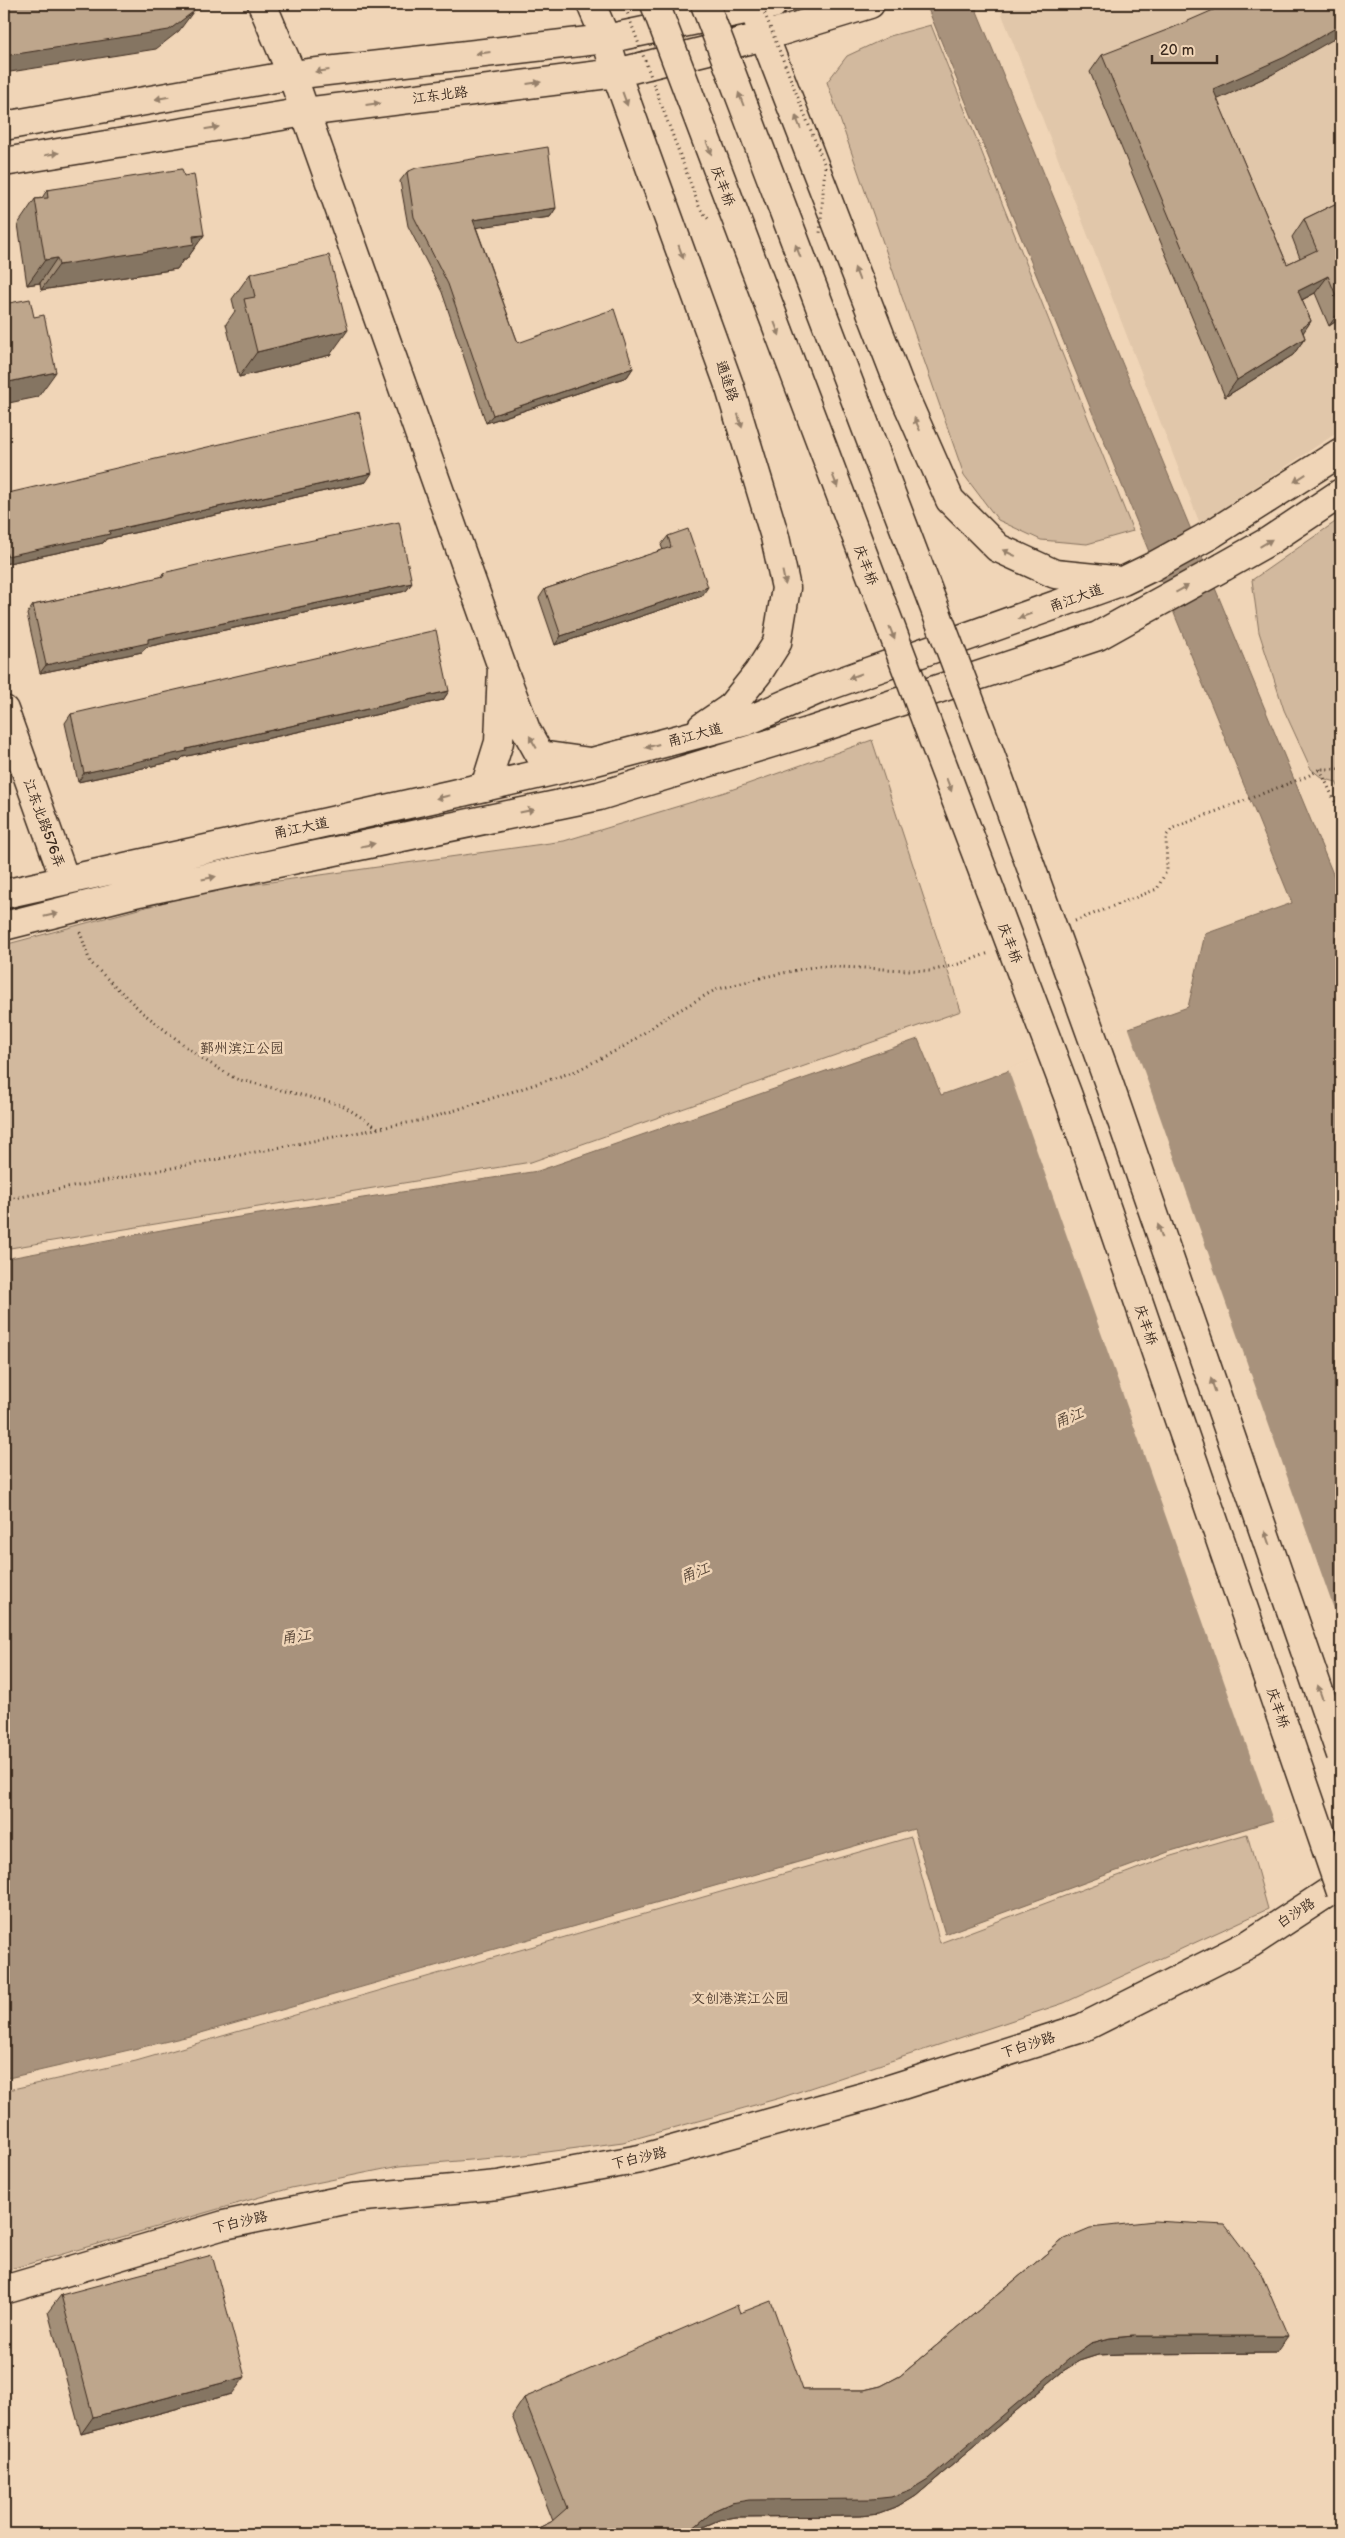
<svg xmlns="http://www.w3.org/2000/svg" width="1345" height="2538" viewBox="0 0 1345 2538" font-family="'Balsamiq Sans','LXGW WenKai TC',sans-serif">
  <rect width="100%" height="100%" fill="#f0d5b7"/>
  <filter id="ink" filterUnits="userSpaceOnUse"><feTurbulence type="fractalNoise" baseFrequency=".02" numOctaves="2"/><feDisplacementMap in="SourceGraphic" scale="10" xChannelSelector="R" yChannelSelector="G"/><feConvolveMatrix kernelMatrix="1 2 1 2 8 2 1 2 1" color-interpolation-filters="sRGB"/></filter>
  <g filter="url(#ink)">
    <path fill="#e1c7aa" d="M998,4H1341V430L1200,524Z"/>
    <path fill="#d2b99e" stroke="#86725e" d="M931,25L1133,531L1087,544L1041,540L998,520L964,475L827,82L847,56L890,36Z
      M1341,518V792L1336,782L1322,778L1311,769L1284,710L1259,632L1252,580Z
      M872,740L961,1011L531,1162L4,1249V945L206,891L564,841L725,792Z
      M1247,1834L1268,1909L1064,2003L780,2098L623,2142L517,2156L399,2166L291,2188L4,2271V2091L136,2061L911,1837L940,1943L1171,1856Z"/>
    <path fill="#a8927b" stroke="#7c6856" d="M926,4H974L1338,886L1341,885V1800L1171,1851L945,1934L914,1829L194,2035L4,2079V1259L194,1224L538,1171L918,1039L941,1095L1188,1007L1205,934L1292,903Z"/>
    <path fill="#f0d5b7" d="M1128,1026L1341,1629V1803L1274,1823L1008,1069Z"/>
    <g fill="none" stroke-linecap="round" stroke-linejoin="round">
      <defs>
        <path id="minor" d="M262,4L292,75L502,667
          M4,710L65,880
          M485,787L499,742L502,667L526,730L540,755L590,762
          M4,2290L224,2225L353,2198L498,2185L640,2159L874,2094L1082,2028L1251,1943L1341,1884"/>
        <path id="major" d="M591,4L606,39L616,73L729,385L775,537L786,588L777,643L758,673L730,708L702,727
          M758,20L899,384L950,500L998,548L1055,574L1114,580
          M4,126L292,75L606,39L773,4
          M4,162L305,112L616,73L765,36L870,4
          M1210,535L1341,452
          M1223,567L1269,541L1341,493
          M4,894L449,795L592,762L747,721L820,689L1123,581L1152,567
          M4,926L139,892L599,796L811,731L1098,636L1141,612"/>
      </defs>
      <use href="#minor" stroke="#3b2a1e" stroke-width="31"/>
      <use href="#major" stroke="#3b2a1e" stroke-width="31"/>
      <path stroke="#3b2a1e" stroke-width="3" stroke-dasharray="1 4" stroke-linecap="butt" d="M1320,769L1341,815
        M1075,921L1157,889L1167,870L1166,836L1173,828L1308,776L1320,769H1341
        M80,932L90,962L143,1013L198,1056L236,1079L342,1105L378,1128
        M4,1200L428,1119L576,1071L627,1045L662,1020L715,990L764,977L817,966L930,971L959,964L989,953"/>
      <use href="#minor" stroke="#f0d5b7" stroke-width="28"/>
      <use href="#major" stroke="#f0d5b7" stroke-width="28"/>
      <defs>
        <path id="major-bridge" d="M655,4L1068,1096L1341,1892
          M705,4L992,759L1108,1081L1341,1755
          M1152,567L1210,535
          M1141,612L1223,567"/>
      </defs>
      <use href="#major-bridge" stroke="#3b2a1e" stroke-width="31" stroke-linecap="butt"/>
      <path stroke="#3b2a1e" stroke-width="3" stroke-dasharray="1 4" stroke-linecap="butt" d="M624,4L700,209L710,221
        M761,4L825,166L820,234"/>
      <use href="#major-bridge" stroke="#f0d5b7" stroke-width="28"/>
    </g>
    <path fill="#a38f78" stroke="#3b2a1e" d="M1102,55L1273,74L1217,99L1287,264L1300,258L1292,237L1304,219L1341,201V318L1329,326L1315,293L1302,300L1311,321L1303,332L1305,338L1293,355L1225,397L1090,72Z
      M407,172L556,208L550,217L476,227L518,343L633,368L627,377L486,423L442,292L408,226L400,181Z
      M184,176L204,235L186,260H183L177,269L41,290L40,283L27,285L18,224L35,199L42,198L47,190Z
      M250,274L330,355L239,377L226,324L235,311L232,299Z
      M366,482L106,539L103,543L4,564V494Z
      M668,536L702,596L555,645L539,598L545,589L663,550L661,545Z
      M163,573L412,583L406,591L146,647L142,652L40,673L27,614L33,605L161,577Z
      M449,691L443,700L183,757L180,760L78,782L65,723L71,714Z
      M1064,2239L1276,2353L1121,2354L1098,2355L1079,2361L1063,2371L916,2496L898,2507L879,2514L860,2516L736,2517L719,2520L703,2527L695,2534H522L530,2532L551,2522L553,2521L512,2416L524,2398L740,2313L803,2390H864L881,2386L900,2376Z
      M61,2295L232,2394L81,2434L48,2312Z"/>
    <path fill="#857462" stroke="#3b2a1e" d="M193,12L179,31L156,49L4,73V56Z
      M1341,25V35L1273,74L1201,107L1213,89Z
      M556,208L550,217L467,229L473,220Z
      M204,235L186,260H183L177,269L41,290L59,265Z
      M57,258L40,283L27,285L45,260Z
      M1328,276L1315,293L1286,308L1298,291Z
      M1341,309V318L1329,326Z
      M1311,321L1299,339L1301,328Z
      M348,330L330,355L239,377L257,352Z
      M1305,338L1293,355L1225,397L1237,380Z
      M633,368L627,377L486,423L493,415Z
      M56,372L38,397L4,404V383Z
      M372,473L366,482L106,539L103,543L4,564V561L7,556L109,531Z
      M412,583L406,591L146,647L142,652L40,673L46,665L148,639Z
      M708,587L702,596L555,645L561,636Z
      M449,691L443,700L183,757L180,760L78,782L84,773L186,749Z
      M1133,2336H1288L1276,2353L1121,2354L1098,2355L1079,2361L1063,2371L916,2496L898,2507L879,2514L860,2516L736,2517L719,2520L703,2527L695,2534H686L715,2510L1075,2354L1091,2343L1110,2338Z
      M245,2377L232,2394L81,2434L93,2417Z"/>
    <path fill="#bea68c" stroke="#3b2a1e" d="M4,4H194L193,12L169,30L4,56Z
      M1227,4H1341V25L1285,57L1213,89L1287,264L1317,250L1304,219L1341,201V308L1328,276L1298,291L1311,321L1301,328L1305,338L1237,380L1102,55L1172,28Z
      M548,147L556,208L473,220L518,343L614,309L633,368L493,415L448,284L414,217L407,172L416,168Z
      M182,169L184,176L194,174L204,235L193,236L194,244L59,265L57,258L45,260L35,199L48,198L47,190Z
      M329,255L348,330L257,352L244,299L255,297L250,274Z
      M30,299L34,317L44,315L56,372L4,383V304Z
      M359,412L372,473L109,531L110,534L7,556L4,540V494Z
      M399,522L412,583L148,639V643L46,665L33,605L164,576L163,573L218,560Z
      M688,529L708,587L561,636L545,589L671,547L668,536Z
      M436,630L449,691L186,749L187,751L84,773L71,714Z
      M1154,2221L1225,2225L1260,2271L1288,2336H1133L1110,2338L1091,2343L1075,2354L928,2479L910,2490L891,2497L872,2499L749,2500L731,2503L715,2510L686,2534H522L530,2532L551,2522L567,2508L524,2398L737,2305L740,2313L771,2301L803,2390H864L881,2386L900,2376L1064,2239L1090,2228Z
      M212,2255L245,2377L93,2417L61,2295Z"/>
    <defs><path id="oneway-solid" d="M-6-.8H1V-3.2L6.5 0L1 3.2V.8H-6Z" transform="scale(1.25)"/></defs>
    <g fill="#96806a">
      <use href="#oneway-solid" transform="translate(483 53) rotate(173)"/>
      <use href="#oneway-solid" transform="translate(322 71) rotate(173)"/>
      <use href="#oneway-solid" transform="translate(534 83) rotate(-7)"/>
      <use href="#oneway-solid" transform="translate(162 98) rotate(170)"/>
      <use href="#oneway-solid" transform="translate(625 99) rotate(70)"/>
      <use href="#oneway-solid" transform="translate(741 99) rotate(-111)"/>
      <use href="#oneway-solid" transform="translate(373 104) rotate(-7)"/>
      <use href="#oneway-solid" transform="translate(798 122) rotate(-111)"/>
      <use href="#oneway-solid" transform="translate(212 128) rotate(-9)"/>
      <use href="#oneway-solid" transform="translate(709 148) rotate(69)"/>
      <use href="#oneway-solid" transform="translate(52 154) rotate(-9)"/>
      <use href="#oneway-solid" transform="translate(798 251) rotate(-111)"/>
      <use href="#oneway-solid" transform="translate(681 252) rotate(70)"/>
      <use href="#oneway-solid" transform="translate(857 274) rotate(-111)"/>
      <use href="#oneway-solid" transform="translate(777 329) rotate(69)"/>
      <use href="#oneway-solid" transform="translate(740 421) rotate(73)"/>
      <use href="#oneway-solid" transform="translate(917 424) rotate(-114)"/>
      <use href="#oneway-solid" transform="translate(1300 478) rotate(147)"/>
      <use href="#oneway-solid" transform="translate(835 481) rotate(69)"/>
      <use href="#oneway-solid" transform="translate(1266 543) rotate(-31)"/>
      <use href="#oneway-solid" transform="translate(1009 553) rotate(-155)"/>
      <use href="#oneway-solid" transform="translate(784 578) rotate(78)"/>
      <use href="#oneway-solid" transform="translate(1182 589) rotate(-29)"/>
      <use href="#oneway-solid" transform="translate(1025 616) rotate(160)"/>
      <use href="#oneway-solid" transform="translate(892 633) rotate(69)"/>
      <use href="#oneway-solid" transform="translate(855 676) rotate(160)"/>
      <use href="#oneway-solid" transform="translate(533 742) rotate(-120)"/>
      <use href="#oneway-solid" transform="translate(652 746) rotate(165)"/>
      <use href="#oneway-solid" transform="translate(949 785) rotate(69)"/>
      <use href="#oneway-solid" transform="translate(443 797) rotate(167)"/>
      <use href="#oneway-solid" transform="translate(527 811) rotate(-12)"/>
      <use href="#oneway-solid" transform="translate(368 845) rotate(-12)"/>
      <use href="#oneway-solid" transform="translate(209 878) rotate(-12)"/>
      <use href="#oneway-solid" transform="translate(51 915) rotate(-13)"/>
      <use href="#oneway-solid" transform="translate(1160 1231) rotate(-109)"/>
      <use href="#oneway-solid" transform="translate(1213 1385) rotate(-109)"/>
      <use href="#oneway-solid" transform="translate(1267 1538) rotate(-109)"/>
      <use href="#oneway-solid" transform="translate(1320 1692) rotate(-109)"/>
    </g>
  </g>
  <g text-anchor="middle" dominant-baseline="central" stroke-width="5" stroke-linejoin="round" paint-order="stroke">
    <g font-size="14" fill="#3b2a1e" stroke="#f0d5b7">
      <text transform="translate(440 95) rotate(-7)">江东北路</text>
      <text transform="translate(723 186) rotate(69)">庆丰桥</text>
      <text transform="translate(727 381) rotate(71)">通途路</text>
      <text transform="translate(866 565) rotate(69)">庆丰桥</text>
      <text transform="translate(1076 598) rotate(-20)">甬江大道</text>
      <text transform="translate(695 735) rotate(-15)">甬江大道</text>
      <text transform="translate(44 823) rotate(70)">江东北路576弄</text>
      <text transform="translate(301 828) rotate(-12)">甬江大道</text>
      <text transform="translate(1010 943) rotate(69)">庆丰桥</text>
      <text transform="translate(1146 1325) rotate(71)">庆丰桥</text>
      <text transform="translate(1278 1708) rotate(71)">庆丰桥</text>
      <text transform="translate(1296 1913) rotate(-33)">白沙路</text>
      <text transform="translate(1028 2045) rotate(-18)">下白沙路</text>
      <text transform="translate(639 2158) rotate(-13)">下白沙路</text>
      <text transform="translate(240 2222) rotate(-13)">下白沙路</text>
    </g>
    <g font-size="14" fill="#523f31" stroke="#f0d5b7">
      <text x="242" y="1048">鄞州滨江公园</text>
      <text x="740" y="1998">文创港滨江公园</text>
    </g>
    <g font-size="15" font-style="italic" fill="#564435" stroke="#f0d5b7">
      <text transform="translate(1069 1418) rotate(-22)">甬江</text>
      <text transform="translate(695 1573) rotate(-22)">甬江</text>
      <text transform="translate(296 1637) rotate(-8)">甬江</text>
    </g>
  </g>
  <rect width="1345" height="2538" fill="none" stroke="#f0d5b7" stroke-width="20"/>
  <rect x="10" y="10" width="1325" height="2518" fill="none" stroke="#3b2a1e" stroke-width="2" filter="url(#ink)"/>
  <path d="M1152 55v8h65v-8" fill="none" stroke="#3b2a1e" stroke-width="2.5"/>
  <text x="1160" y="55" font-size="15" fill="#3b2a1e" stroke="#f0d5b7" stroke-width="4" paint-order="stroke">20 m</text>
</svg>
